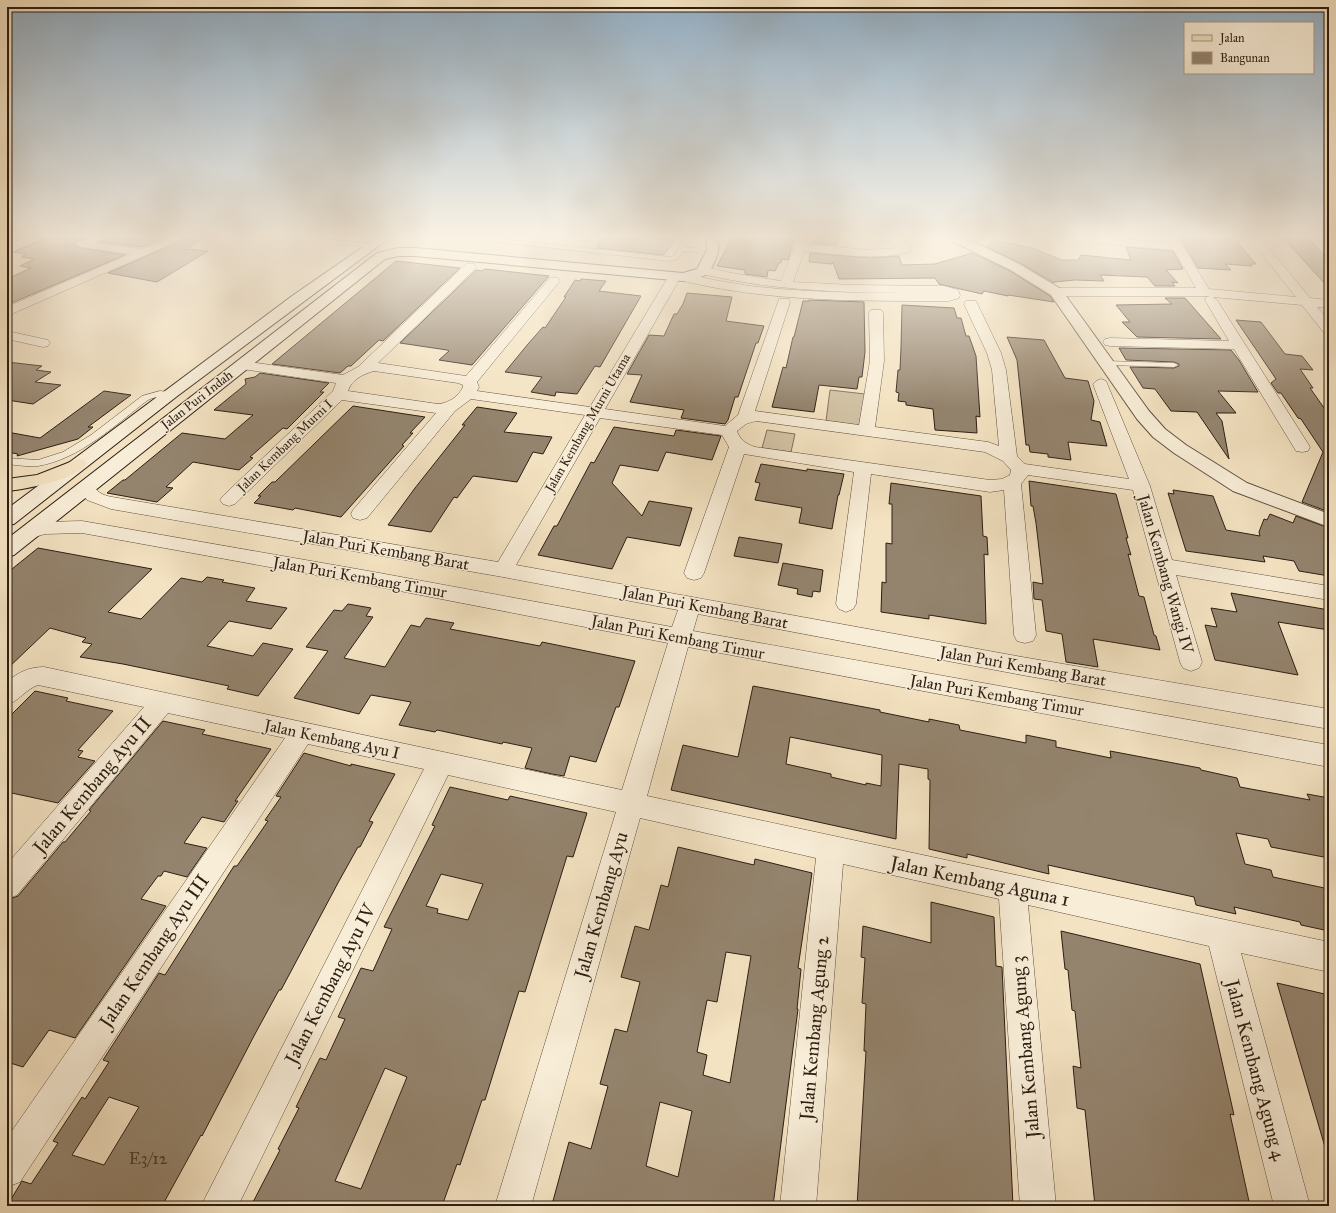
<svg xmlns="http://www.w3.org/2000/svg" width="1336" height="1213" viewBox="0 0 1336 1213" font-family="'IM FELL Great Primer',serif">
  <rect width="100%" height="100%" fill="#f4e3c2"/>
  <filter id="stains"><feTurbulence type="fractalNoise" baseFrequency=".005" numOctaves="4"/><feColorMatrix values="0 0 0 0 .2 0 0 0 0 .09 0 0 0 0 .02 0 0 0 .5 -.17"/></filter>
  <radialGradient id="worn" r=".72"><stop offset=".6" stop-color="#630" stop-opacity="0"/><stop offset="1" stop-color="#630" stop-opacity=".3"/></radialGradient>
  <path fill="#d2c2a4" stroke="#80705c" d="M830,390L865,394L862,426L826,421Z
    M767,430L795,434L791,452L762,448Z"/>
  <path fill="#94846e" stroke="#2d1e13" fill-rule="evenodd" d="M47,238H84L76,241L74,245L81,248L125,255L7,305V279L31,268L20,266L34,259L21,257L26,254L14,252Z
    M105,238H164L142,247L101,242Z
    M183,238H204L186,249L208,251L157,282L108,273L181,241Z
    M602,238H677L664,255L597,248Z
    M746,238H794L788,260L782,259L781,263H779L775,271L768,270L767,277L745,274V270L717,266L731,239L745,240Z
    M814,238H839L837,245L812,243Z
    M1180,238H1234L1256,264H1251L1252,266L1225,264L1231,270L1198,268Z
    M1283,238H1308L1329,260V288Z
    M993,240L1032,248L1062,260H1078L1081,255L1131,260L1126,247L1173,251L1183,269L1166,270L1178,283L1172,282L1175,286H1155L1147,277L1100,275L1104,281L1075,280L1054,282V283L1020,263L987,247Z
    M810,253L870,258L899,256L902,265L935,264L972,253L1010,271L1050,296L1054,302L1008,295V296L984,291L982,294L939,284L935,278L839,279L833,262L832,264L809,262Z
    M396,261L460,268L383,341L379,340L351,366H348L340,373L272,364Z
    M485,269L549,276L472,365L439,360L449,351L447,350L400,343L476,270L482,271Z
    M581,279L606,281L599,291L641,296L600,367L595,366L577,394L556,392L555,396L531,392L542,377L505,372L528,344L543,327L545,328L566,297H564L575,280L580,281Z
    M687,293L732,297L726,321L764,326L758,343H756L738,397H735L728,420L725,424L681,418L684,410L630,402L642,375L627,374L649,335L664,336L674,314H677L683,304Z
    M1165,298H1185L1221,339L1137,337L1122,322H1130L1116,305L1172,304Z
    M809,300L864,302L865,352L862,377H859L857,389L819,385L814,412L772,407L783,367L786,368L793,337H794L803,301H809Z
    M902,305L954,308L957,318H961L966,336H969L976,356L980,417L976,416L977,433L935,430L933,409L906,405V402L898,401L899,393L896,392L898,370H900L901,348Z
    M1236,320L1261,322L1285,354L1302,356L1313,370L1300,369L1313,388H1310L1329,415V512L1302,502L1323,452L1301,419L1298,418L1281,393H1278L1271,383L1276,379Z
    M1007,337L1044,340L1065,378L1088,381L1094,401L1091,420L1100,422L1107,446L1068,442L1071,460L1048,457V454L1030,452L1029,445H1026L1017,360Z
    M1119,348L1231,350L1239,360L1258,392L1218,391L1236,413H1216L1222,421L1229,459L1197,412L1171,411L1155,389L1143,388L1130,367L1174,368L1179,366V364L1174,362L1126,360Z
    M7,362L42,366L36,370L51,372L35,382L61,385L33,404L7,400Z
    M260,373L329,383L320,392H324L287,429L283,428L250,457L253,458L239,470L193,462L166,487L173,488L157,502L107,493L123,480H125L182,433L225,439L253,415L214,410L246,384L245,379L255,377Z
    M104,391L131,395L88,427H93L78,439L17,456L18,454L7,452V432L40,438Z
    M353,406L425,417L410,433H413L402,445L404,446L341,517L295,508L293,510L254,503L261,496H258L272,482H275Z
    M477,407L517,413L504,432L552,437L543,454L533,452L517,482L473,476L457,498L454,497L431,532L388,525L415,488L465,425H462Z
    M614,427L674,436L676,430L721,436L712,460L666,452L658,471L620,465L612,483L642,516L649,501L692,508L680,546L627,537L612,569L538,555L554,526H557L591,462L594,463Z
    M761,464L807,471V469L844,474L839,495H838L832,529L799,523L802,508L755,500L760,483L755,482Z
    M1029,481L1116,494L1128,538H1126L1131,555L1128,554L1139,596L1144,597L1154,635L1156,636L1160,650L1093,639L1098,667L1066,662L1062,634L1046,631L1042,600L1034,599L1033,582L1043,584L1036,523L1033,506H1031Z
    M891,483L981,496L983,536L987,537L988,555L984,554L986,624L929,615V619L881,612L882,582L886,583V543L892,544V504H889Z
    M1173,490L1213,496L1226,530L1260,536L1259,532L1264,519L1267,520L1270,514L1293,523L1296,516L1329,528V576L1299,571L1294,561L1263,556L1265,562L1186,551L1168,493L1174,494Z
    M739,537L782,544L778,563L734,556Z
    M38,548L152,569L108,612L141,619L181,578L202,582L207,577L224,580L222,582L255,588L246,601L287,608L271,629L229,621L207,646L253,656L263,643L293,649L258,696L227,689L229,686L123,664L80,657L92,644L82,642L86,638L50,628L7,669V573Z
    M783,563L823,570L820,592L813,591L812,597L797,594L798,589L778,585Z
    M1231,593L1329,610V630L1278,622L1298,675L1215,660L1205,625L1217,627L1211,608L1237,612Z
    M348,604L371,608L366,616L373,617L344,658L385,667L411,625L420,627L426,618L454,623L450,629L540,646L542,642L635,661L619,707H616L596,762L570,756L564,776L552,774L525,768L532,748L503,742L502,744L437,730L435,732L399,725L411,702L371,695L359,714L294,698L328,651L306,647L334,610L342,611Z
    M753,686L880,710V712L929,722V719L959,725L960,730L1026,743V735L1056,741V747L1111,758L1110,751L1200,768L1201,770L1237,778L1240,787L1310,800L1307,794L1329,798V858L1271,847L1268,839L1236,833L1245,864L1271,870L1273,877L1329,889V931L1301,925L1300,922L1234,907L1236,914L1196,905L1194,897L1048,865L1049,874L967,854V858L929,849L930,780L928,779V769L899,764L896,839L671,790L683,745L738,757ZM790,737L882,755L881,786L866,783V785L831,777V774L786,764Z
    M35,691L68,698L66,701L113,711L78,750L83,751L78,757L95,761L58,803L7,792V719Z
    M163,721L205,730L202,734L271,749L235,801H238L224,822L202,817L184,843L207,848L187,877L164,871L161,876H158L141,899L166,906L75,1038L49,1030L23,1067L7,1062V900L18,896L63,842H65L91,811L89,810Z
    M304,753L351,766V764L395,774L369,821L373,822L360,847H358L339,881L281,990H279L255,1034L202,1136L201,1135L162,1206H7L22,1181L31,1184L58,1143L53,1141L82,1097L85,1099L109,1062L103,1060L130,1018L159,973L165,975L234,866H237L268,821L265,820L281,797L276,796ZM109,1097L139,1107L104,1165L72,1155Z
    M450,787L508,800L510,796L587,813L573,857L567,856L525,992L519,991L485,1100H482L460,1165L457,1164L442,1206H304L291,1202L289,1206H251L280,1150L278,1149L299,1108L296,1107L320,1058L326,1060L345,1019L338,1017L361,968L373,971L392,929L384,927L435,826L432,825ZM441,874L483,884L468,920L437,913L438,909L426,906ZM385,1068L407,1077L361,1189L335,1181Z
    M678,847L754,865L755,859L812,873L798,968L801,969L797,1009H798L773,1206H567L553,1201L569,1142L591,1149L608,1086L600,1084L615,1029L627,1032L640,982L621,977L635,926L649,930L661,885L668,887ZM726,952L751,956L730,1083L703,1075L707,1055L697,1052L707,1000L717,1002ZM660,1102L692,1111L678,1177L646,1166Z
    M931,902L994,917L996,966L1002,967L1013,1206H857L866,1051H864L866,1004L862,1003L865,958L861,957L863,926L931,943Z
    M1061,931L1200,964L1234,1115L1230,1114L1250,1206H1095L1085,1110L1077,1108L1073,1066L1081,1068L1075,1011L1072,1010L1068,970L1065,969Z
    M1277,983L1329,995V1146L1325,1147Z"/>
  <g fill="none" stroke-linecap="round" stroke-linejoin="round">
    <defs>
      <path id="service" d="M300,238H316L371,244L374,246L371,248L303,240Z
        M379,238H386L383,240Z
        M477,238H494L669,257L674,256L684,238H690L685,247L698,248L701,250L698,252L683,251L678,259L669,261L480,240Z
        M1105,361L1174,363L1178,365L1174,367L1108,365H1105Z
        M160,391L170,392L174,394C169,398 156,395 148,400C115,425 80,459 38,466C28,467 17,465 7,464V458L38,460L63,452L91,435L142,396Z"/>
      <path id="minor" d="M88,238H104L102,240L96,243L142,249L167,238H182L180,240L7,316V307L130,254L81,247L77,246L75,244L77,242Z
        M798,238H808L806,244L869,250L899,248L883,240L882,238H896L909,244L911,250L909,252C875,261 839,254 804,251L793,282L853,285L944,286L958,290L960,295L959,298L949,301C858,301 767,302 679,280L605,409L725,426L738,415L778,302L779,299H789L790,302L755,411L859,425L870,361L869,313L871,310H881L883,313L884,361L875,427L988,442L999,446L992,370L987,353L964,304L966,301H976L1001,353L1006,370L1017,456L1025,464L1129,479L1093,384L1096,381L1101,379L1106,381L1150,486L1172,560L1329,586V600L1176,575L1202,662L1199,668L1191,671L1183,668L1180,662L1133,490L1028,475L1021,484L1036,635L1033,641L1025,643L1017,641L1014,635L1004,490L990,492L871,474L856,604L853,609L846,612L839,609L836,604L854,472L744,454L704,573L701,578L694,580L687,578L684,573L729,447L722,435L600,418L516,565L1022,657L1329,709V729L1022,675L698,614L693,631L1329,745V767L688,647L647,796L1329,942V972L1241,953L1310,1206H1274L1209,946L1028,905L1056,1206H1020L999,899L843,864L816,1206H780L816,858L640,818L531,1206H495L616,812L448,775L238,1206H201L424,769L308,744L20,1182L7,1187V1138L285,738L168,713L17,895L7,899V864L144,707L38,685C26,689 19,701 7,705V682C18,672 30,667 44,667L622,790L668,643L374,586L82,533L45,534L28,539L21,537L18,533L21,529L44,522L82,521L374,572L672,627L678,610L503,577L111,509L87,500L77,487L80,483C93,480 90,485 99,492C103,495 107,496 112,497L498,562L585,415L471,399L455,411L367,518L360,520L353,518L351,514L353,510L436,413L342,400L235,504L229,506L223,504L220,500L223,496L333,391L336,383L242,369L237,368L235,365L237,362L242,361L343,375L358,367L466,264H474L476,267L474,270L378,363L466,376L550,278H558L560,281L477,382L479,387L477,391L590,407L670,274C683,271 700,277 714,280C726,282 738,284 750,286C802,292 853,293 905,293C833,292 768,290 698,273L696,270L698,267L702,266L731,273L781,281ZM374,371L458,383L463,385V387C458,397 449,403 438,404L348,391C351,380 363,374 374,371ZM756,421L985,452L1003,461L1011,470L1010,475L1002,479L990,480L755,447C746,444 740,440 737,431L746,424Z
        M1071,238H1113L1170,243L1168,238H1178L1209,289L1296,297L1249,238H1261L1310,298L1329,300V308L1317,307L1329,321V334L1324,333L1302,305L1213,297L1217,300L1310,447L1308,451L1302,452L1296,451L1234,349L1110,346L1105,345L1103,342L1105,339L1110,338L1229,341L1205,300L1206,297L1210,296H1056L1052,295L1050,292L1052,289L1056,288H1196L1174,250L1077,241L1073,240Z
        M7,331L48,340L50,343L48,346L43,347L7,339Z"/>
      <path id="tertiary" d="M950,238H965L1019,264L1061,289L1149,411L1165,429L1186,445L1247,483L1329,514V527L1233,491L1174,453L1153,437L1137,419L1051,295L1011,270L952,241Z"/>
      <path id="secondary" d="M376,238H389L176,397L14,524L7,525V509L292,296Z
        M708,238H716C723,248 713,269 705,275C698,279 690,280 683,281L415,256H399L385,259L14,555L7,557V539L377,253L399,248H415L683,273L697,269L707,250L706,240Z"/>
      <path id="primary" d="M24,238H39L37,241L7,254V245Z
        M78,459L84,460L87,464C76,480 26,489 7,491V479L37,475Z"/>
    </defs>
    <use href="#service" stroke="#5f4f3f" stroke-width="1"/>
    <use href="#minor" stroke="#5f4f3f" stroke-width="1"/>
    <use href="#tertiary" stroke="#5f4f3f" stroke-width="2"/>
    <use href="#secondary" stroke="#2d1e13" stroke-width="2"/>
    <use href="#primary" stroke="#2d1e13" stroke-width="2"/>
    <use href="#service" fill="#f8edd7" fill-rule="evenodd"/>
    <use href="#minor" fill="#f8edd7" fill-rule="evenodd"/>
    <use href="#tertiary" fill="#f8edd7" fill-rule="evenodd"/>
    <use href="#secondary" fill="#f8edd7" fill-rule="evenodd"/>
    <use href="#primary" fill="#f4e3c2" fill-rule="evenodd"/>
  </g>
  <linearGradient id="sky" x2="0" y2="1"><stop stop-color="#91acc1"/><stop offset="0.58" stop-color="#faf2e4"/><stop offset="1" stop-color="#faf2e4" stop-opacity="0"/></linearGradient>
  <rect width="1336" height="408" fill="url(#sky)"/>
  <g text-anchor="middle" dominant-baseline="central" stroke-width="3" stroke-linejoin="round" paint-order="stroke">
    <g font-size="13" fill="#2d1e13" stroke="#f8edd7">
      <text transform="translate(197 400) rotate(-38)">Jalan Puri Indah</text>
      <text transform="translate(588 423) rotate(-60)">Jalan Kembang Murni Utama</text>
      <text transform="translate(285 446) rotate(-44)">Jalan Kembang Murni I</text>
    </g>
    <g font-size="16" fill="#2d1e13" stroke="#f8edd7">
      <text transform="translate(386 550) rotate(10)">Jalan Puri Kembang Barat</text>
      <text transform="translate(1166 574) rotate(74)">Jalan Kembang Wangi IV</text>
      <text transform="translate(360 577) rotate(10)">Jalan Puri Kembang Timur</text>
      <text transform="translate(705 607) rotate(11)">Jalan Puri Kembang Barat</text>
      <text transform="translate(678 637) rotate(11)">Jalan Puri Kembang Timur</text>
      <text transform="translate(1023 666) rotate(10)">Jalan Puri Kembang Barat</text>
      <text transform="translate(997 695) rotate(10)">Jalan Puri Kembang Timur</text>
      <text transform="translate(332 739) rotate(12)">Jalan Kembang Ayu I</text>
    </g>
    <g font-size="17" fill="#47382a">
      <text x="148" y="1158">E3/12</text>
    </g>
    <g font-size="19" fill="#2d1e13" stroke="#f8edd7">
      <text transform="translate(92 785) rotate(-50)">Jalan Kembang Ayu II</text>
      <text transform="translate(980 881) rotate(12)">Jalan Kembang Aguna 1</text>
      <text transform="translate(601 905) rotate(-74)">Jalan Kembang Ayu</text>
      <text transform="translate(154 951) rotate(-56)">Jalan Kembang Ayu III</text>
      <text transform="translate(330 984) rotate(-63)">Jalan Kembang Ayu IV</text>
      <text transform="translate(814 1028) rotate(-85)">Jalan Kembang Agung 2</text>
      <text transform="translate(1025 1047) rotate(-95)">Jalan Kembang Agung 3</text>
      <text transform="translate(1256 1070) rotate(75)">Jalan Kembang Agung 4</text>
    </g>
  </g>
  <rect width="1336" height="1213" fill="none" stroke="#f4e3c2" stroke-width="24"/>
  <rect x="8" y="8" width="1320" height="1197" fill="none" stroke="#2d1e13" stroke-width="2"/>
  <rect x="12" y="12" width="1312" height="1189" fill="none" stroke="#2d1e13"/>
  <rect x="1184" y="22" width="130" height="52" fill="#f8edd7" stroke="#a79a89"/>
  <rect x="1192" y="35" width="20" height="6" fill="#f4e3c2" stroke="#a79a89"/>
  <text x="1220" y="42" font-size="12" fill="#2d1e13">Jalan</text>
  <rect x="1192" y="52" width="20" height="12" fill="#94846e" stroke="#a79a89"/>
  <text x="1220" y="62" font-size="12" fill="#2d1e13">Bangunan</text>
  <rect width="100%" height="100%" filter="url(#stains)"/>
  <rect width="100%" height="100%" fill="url(#worn)"/>
</svg>
